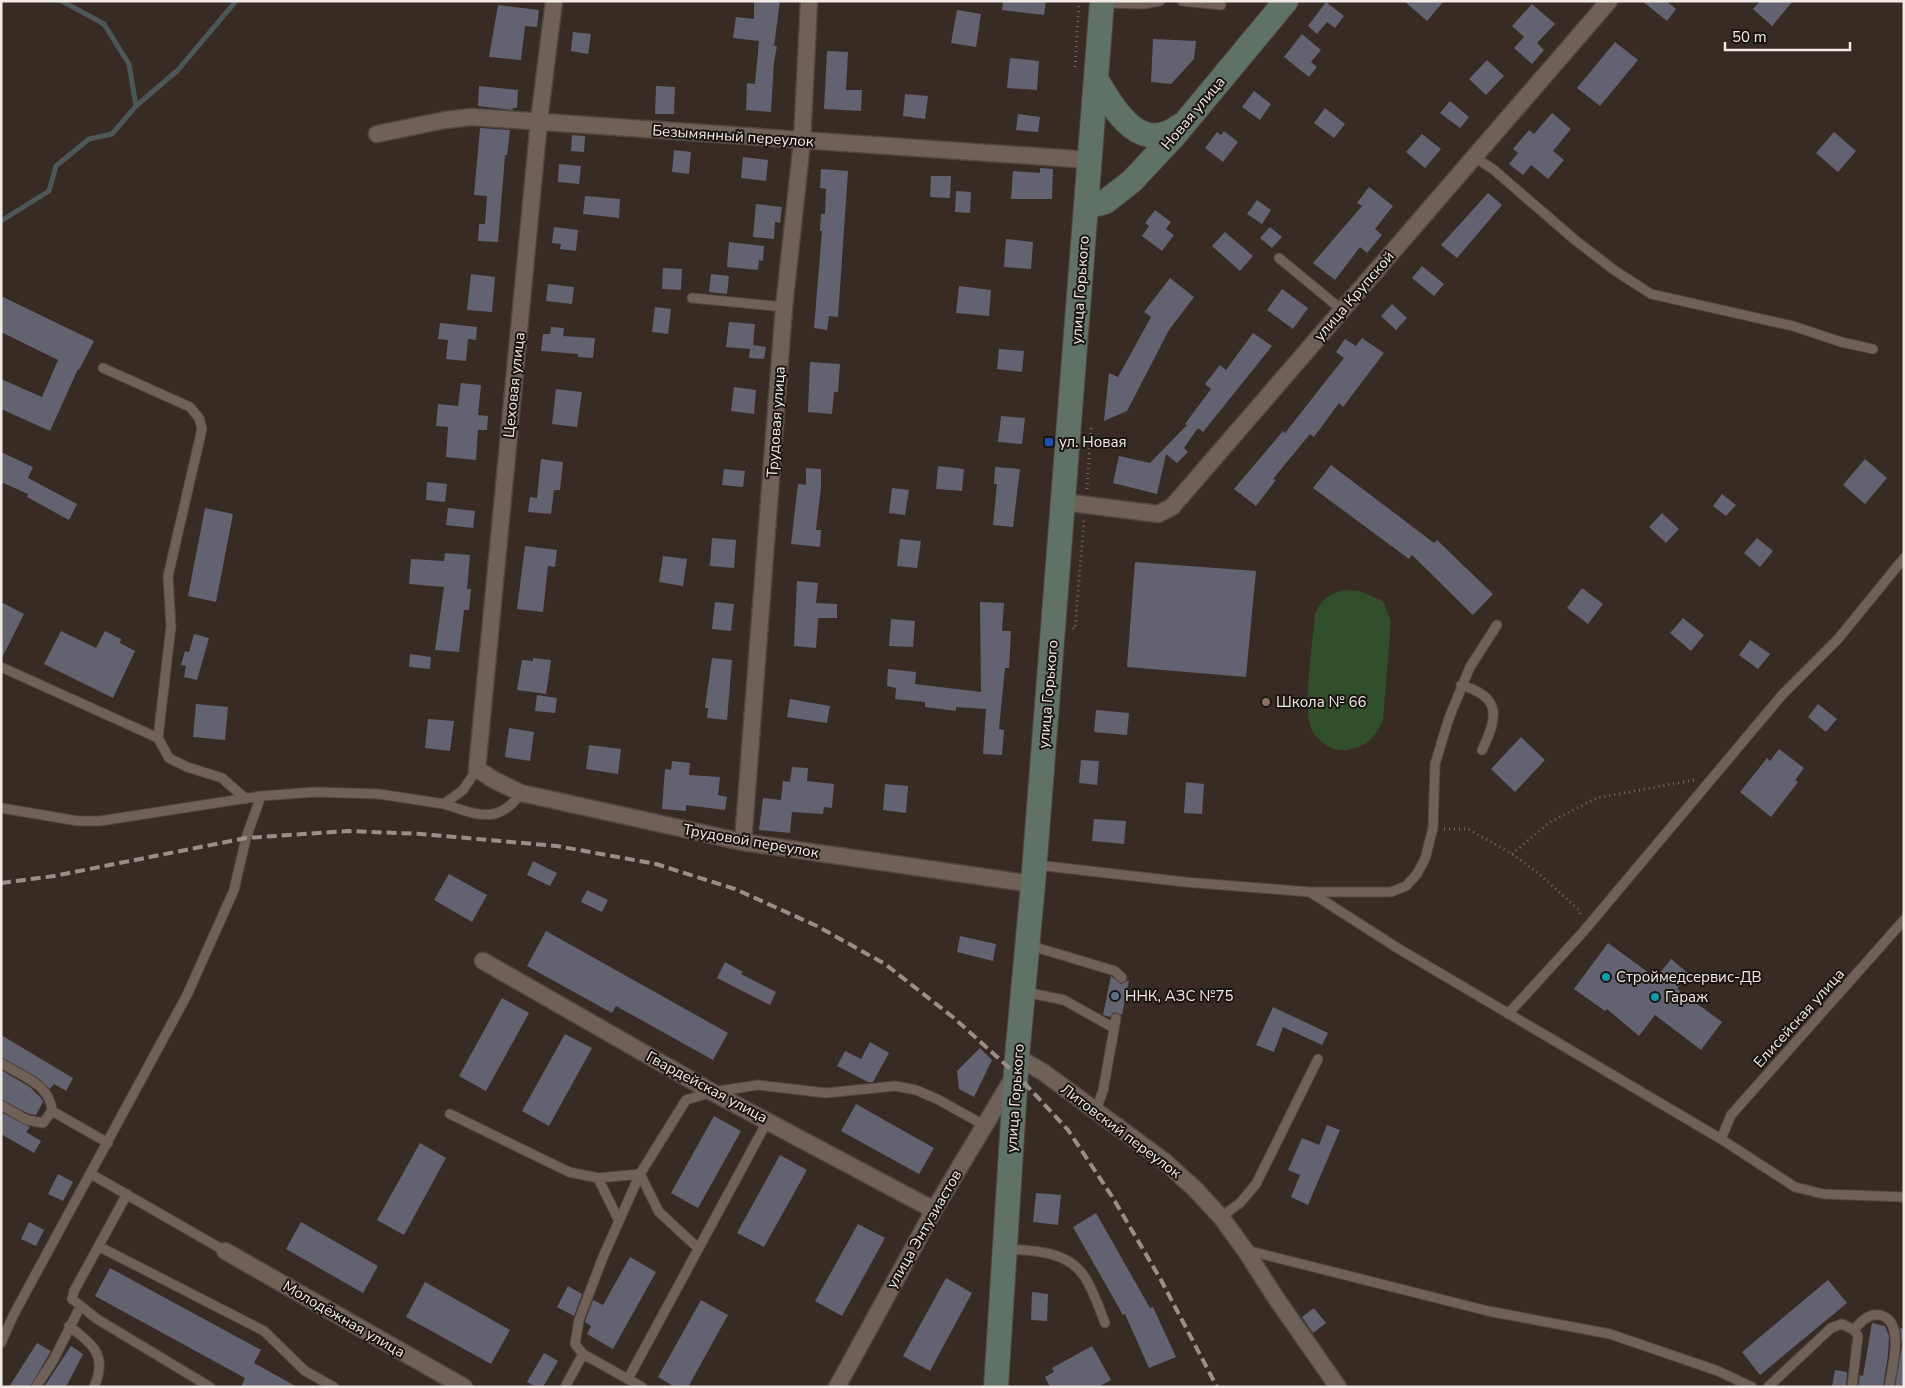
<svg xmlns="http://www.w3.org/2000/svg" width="1905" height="1388" viewBox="0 0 1905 1388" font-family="'Nunito Sans',sans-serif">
  <rect width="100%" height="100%" fill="#382b24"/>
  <path fill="#314f2a" d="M1344,590L1359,591L1383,601L1391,621L1383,720C1375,738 1367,746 1347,750C1333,752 1316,741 1311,728C1303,708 1313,639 1315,614C1323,599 1328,594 1344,590Z"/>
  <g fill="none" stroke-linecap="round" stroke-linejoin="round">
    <path stroke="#4e5757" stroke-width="5" d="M136,106L178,70L236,1
      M1,221L49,191L56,166L89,139L112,134L136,106L129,64L104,24L62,1"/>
  </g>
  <path fill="#636271" d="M754,1H780L774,46H777L774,62L771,112L746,110L747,83L755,84L759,41L733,38L736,17L754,19Z
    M1003,1H1046L1044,15L1002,10Z
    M1404,1H1444L1427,21Z
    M1642,1H1666L1676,9L1667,21Z
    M1760,1H1793L1772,26L1753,9Z
    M1326,2L1344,16L1335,28L1327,22L1317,34L1308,26Z
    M1532,4L1555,24L1537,43L1544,50L1532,64L1514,48L1524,37L1512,26Z
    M498,5L539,10L537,27L525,26L521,60L489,57Z
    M957,10L981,14L976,47L951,43Z
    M573,32L591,34L588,54L571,51Z
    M1302,34L1321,50L1311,62L1317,67L1309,77L1284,57Z
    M1153,39L1196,41L1194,59L1171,84L1151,82Z
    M1615,42L1638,60L1600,106L1577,88Z
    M827,51L848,52L846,90H862L861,111L824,109Z
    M1010,58L1039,61L1037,90L1007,88Z
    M1487,60L1504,76L1486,95L1469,79Z
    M479,86L518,90L517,108H513L512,110L478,106Z
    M656,86L675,87L674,114H655Z
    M1254,91L1271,104L1260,120L1242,107Z
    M905,94L928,96L925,119L903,116Z
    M1450,101L1469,117L1460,128L1440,113Z
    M1325,108L1345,124L1334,138L1314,123Z
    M1552,113L1571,129L1553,151L1564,160L1548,179L1531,165L1523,175L1509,164L1518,153L1513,149L1529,130L1534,134Z
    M1018,114L1040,117L1038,132L1016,130Z
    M480,128L510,130L507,155H505L498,242L478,241L479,224H485L487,196L474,195Z
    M1224,131L1238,142L1223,162L1205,148L1217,132L1221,135Z
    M1834,132L1856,151L1838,172L1816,153Z
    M1422,134L1441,149L1425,168L1406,152Z
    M572,135L585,136L584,152L571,151Z
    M674,150L691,152L689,174L672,172Z
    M743,157L768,160L766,181L741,178Z
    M559,164L581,166L579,184L558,182Z
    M1040,168L1053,169L1052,199H1011L1013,171L1040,173Z
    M821,169L848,171L838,317L829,316L827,330L814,328L822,231H820L821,214H825L826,189L820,188Z
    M931,176H951L950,198L930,197Z
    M1369,187L1393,206L1375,229L1382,235L1367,253L1360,247L1335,280L1313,263L1362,206L1357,203Z
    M956,191L971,192L970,213L955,212Z
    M1488,193L1502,205L1457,258L1441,245Z
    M585,196L620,199L619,218L583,214Z
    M1257,200L1271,210L1262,224L1247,214Z
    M756,204L782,207L780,223L775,222L774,239L753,237Z
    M1155,210L1171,222L1166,229L1174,235L1162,251L1142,236L1149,226L1145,223Z
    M554,227L578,230L576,251L560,249L561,244L552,243Z
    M1270,227L1282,237L1272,248L1260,238Z
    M1225,232L1253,256L1240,271L1212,246Z
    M1006,239L1033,242L1031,269L1004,267Z
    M729,242L764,246L763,261L759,260L758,270L727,267Z
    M1422,266L1444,284L1434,296L1412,278Z
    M663,268L682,269L681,290L662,289Z
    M471,274L495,277L492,312L467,310Z
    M711,274L729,276L727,294L709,292Z
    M1170,278L1194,297L1169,330L1127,411L1104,421L1109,373L1118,377L1151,317L1144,312Z
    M548,284L574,287L572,304L546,301Z
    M959,286L991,290L989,316L956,313Z
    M1282,289L1308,308L1293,329L1267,310Z
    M1,296L94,341L79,370L78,369L50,431L1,409V379L42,397L58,360L1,332Z
    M1392,304L1407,318L1396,330L1381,316Z
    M655,307L671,309L668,334L652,332Z
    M729,322L755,324L753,345L766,347L764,359L749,358L750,349L726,347Z
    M440,323L477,327L476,340L468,339L466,361L446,359L448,340L438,339Z
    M551,327L564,328L563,336L595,338L593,358L578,357V354L541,351L543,334H550Z
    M1253,333L1272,346L1203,432L1198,428L1184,448L1188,452L1177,463L1166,454L1157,494L1113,483L1119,456L1150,463L1187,425L1185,424L1211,389L1205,384L1220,365L1226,370Z
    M1362,338L1384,353L1343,407L1339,403L1314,437L1310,434L1273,479L1276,480L1256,506L1234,489L1283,431L1285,433L1344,358L1336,352L1345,339L1356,346Z
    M999,349L1024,351L1022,372L997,369Z
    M810,362L840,364L838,392H834L832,414L808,412Z
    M461,383L481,385L478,415L488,416L487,430H478L476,460L446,457L448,427L436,426L438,404L458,406Z
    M734,387L756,390L754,414L731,411Z
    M556,389L582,392L577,427L552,424Z
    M1001,416L1025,418L1022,444L998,442Z
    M1,452L33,467L28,478L77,504L69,520L27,497L28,494L1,482Z
    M541,459L563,462L560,490H554L551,514L528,512L530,497L537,498Z
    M1865,459L1887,478L1865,504L1843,485Z
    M1331,465L1434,543L1437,540L1493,594L1473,615L1412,555L1409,559L1313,488Z
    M938,466L964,469L962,491L936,489Z
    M995,467L1020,469L1013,527L993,525L997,484H994Z
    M806,468L821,469V487L816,530H821L820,547L791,544L798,484L806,485Z
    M724,469L745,471L743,487L722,485Z
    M427,482L447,484L445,502L426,500Z
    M892,488L909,490L905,515L889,513Z
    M1722,494L1736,505L1726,516L1713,506Z
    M205,508L233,514L216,602L188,596Z
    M448,508L475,511L473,528L446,525Z
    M1662,513L1679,529L1666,543L1649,527Z
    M712,538L736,540L734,568L710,566Z
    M1757,538L1773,551L1760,567L1744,553Z
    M900,539L921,541L917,568L897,566Z
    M525,546L557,550L555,567L548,566L543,612L517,609Z
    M445,553L470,555L467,589H471L469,610H464L459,652L435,650L444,587L409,584L411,559L444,561Z
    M663,556L687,559L683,586L659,582Z
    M1135,562L1256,571L1246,677L1127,667Z
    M797,581L818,583L816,603L837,604V618H818L816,648L794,646Z
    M1582,588L1603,604L1588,624L1567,608Z
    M1,602L24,614L1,660Z
    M715,602L734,604L731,631L712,629Z
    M980,602L1004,603L1002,631H1011L1009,668H1005L999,729L1004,730L1002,755L983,754L986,709L956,707V711L925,707V702L895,699L896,688L887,686L888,669L916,672L915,684L981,692Z
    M1683,618L1704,635L1691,651L1670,633Z
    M891,619L915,621L913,647L889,646Z
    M61,631L96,648L105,631L121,639L120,643L135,651L113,698L44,664Z
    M194,634L209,638L197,680L184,677L186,666L181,665L185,651L189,652Z
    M1750,640L1770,654L1758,669L1739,655Z
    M410,654L431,657L430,669L409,667Z
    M533,658L551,660L546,694L517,690L522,660L533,661Z
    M712,658L732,660L727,720L707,718L708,708H705Z
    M537,695L557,698L555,713L535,711Z
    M790,699L830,706L827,723L787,717Z
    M196,704L228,707L225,740L193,737Z
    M1818,704L1837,719L1826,732L1808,717Z
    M1096,710L1129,713L1127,735L1094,732Z
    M428,719L454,721L450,751L425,748Z
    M509,728L534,732L530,761L505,757Z
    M1521,737L1545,760L1515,792L1491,769Z
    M589,745L621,749L618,774L586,769Z
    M1779,749L1804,768L1795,780L1798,782L1771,817L1740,792L1767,758L1770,761Z
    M1081,760L1099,761L1097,785L1079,783Z
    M672,761L690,763L689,775L720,777L718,795L727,797L725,810L686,805V811L662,809L665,769L671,770Z
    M792,767L808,768L807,781L834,784L832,808L824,807L823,814L792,812L790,833L759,830L763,798L781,800L783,781L790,782Z
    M1186,782L1204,784L1202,814L1184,813Z
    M885,784L908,786L906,813L883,810Z
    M1094,819L1126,821L1124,844L1092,841Z
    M533,861L557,873L550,886L527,875Z
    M449,874L487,895L472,922L434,900Z
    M587,890L608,900L602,912L581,902Z
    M546,931L728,1033L713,1060L616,1006L612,1013L527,966Z
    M960,936L996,944L993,961L957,952Z
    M1608,943L1656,978L1671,959L1689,974L1677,989L1722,1022L1701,1050L1655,1015L1639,1036L1607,1009L1605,1011L1574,989Z
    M725,962L743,972L741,974L776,992L770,1005L717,978Z
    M1111,976L1121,984L1129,980L1122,1015L1114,1012L1110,1017L1103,1015Z
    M502,998L529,1013L486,1091L459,1076Z
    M1273,1007L1328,1033L1322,1045L1283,1027L1274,1052L1256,1045Z
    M565,1034L592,1048L549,1126L522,1111Z
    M1,1035L73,1078L66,1091L54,1084L50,1089L37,1077L1,1057Z
    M870,1042L889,1053L873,1082H868L837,1066L845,1051L861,1059Z
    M980,1048L992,1060L974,1097L959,1089L957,1071Z
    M1,1070L30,1087L41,1098L43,1102L36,1115L29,1114L1,1099Z
    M856,1104L934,1148L919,1174L841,1131Z
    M1,1112L30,1127L26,1132L41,1141L34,1153L1,1134Z
    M714,1116L741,1131L698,1208L671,1193Z
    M1327,1125L1340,1130L1308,1205L1291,1197L1300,1175L1288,1170L1302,1138L1319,1145Z
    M420,1143L446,1158L404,1235L377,1220Z
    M780,1155L807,1170L764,1247L737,1233Z
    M58,1174L73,1182L63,1201L48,1194Z
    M1036,1193L1061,1195L1058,1225L1033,1222Z
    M1096,1213L1150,1308L1153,1307L1176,1357L1149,1368L1125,1314L1123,1315L1073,1227Z
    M29,1222L44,1230L36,1246L21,1239Z
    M301,1222L378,1266L363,1293L286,1249Z
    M858,1224L885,1238L842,1316L815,1301Z
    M630,1257L656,1272L613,1349L587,1334L591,1326L585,1322L593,1300L603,1305Z
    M110,1268L261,1350L254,1363L297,1387H241L245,1378L95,1296Z
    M946,1278L972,1293L930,1371L903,1356Z
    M1828,1280L1847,1303L1760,1375L1742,1352Z
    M425,1282L510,1330L491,1364L406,1317Z
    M568,1286L582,1294L574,1316L557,1307Z
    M1032,1292L1048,1294L1047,1321L1031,1320Z
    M701,1300L728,1315L688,1387H675L658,1377Z
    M1314,1308L1326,1323L1313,1333L1302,1317Z
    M1872,1323L1885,1326L1889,1336L1888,1355L1883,1387H1858L1860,1375L1863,1376Z
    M1900,1328L1904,1329V1387H1895L1902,1345Z
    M37,1343L51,1351L30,1387H9Z
    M71,1346L83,1354L66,1387H44Z
    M1092,1346L1111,1380L1098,1387H1050L1045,1377L1054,1372L1052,1368Z
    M544,1353L558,1361L543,1387H536L527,1382Z
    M1835,1370L1847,1372L1846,1387H1832Z"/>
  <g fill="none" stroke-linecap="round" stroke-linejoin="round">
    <defs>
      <path id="lane" d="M1182,1L1221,5
        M1102,3L1144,4L1160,1
        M1475,157L1494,170L1575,240L1614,270L1651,294L1793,326L1841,342L1873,349
        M1279,258L1342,310
        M692,298L784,307
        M103,368L190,407L199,418L202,429L168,576L171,626L158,738
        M1,667L158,738L169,758L187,767L222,778L246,799
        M1461,685C1502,697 1498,717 1482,750
        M444,804C476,814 498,826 521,793
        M1,808L78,821H100L261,796L315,792L379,794L444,804L463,790L477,769
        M1037,865L1185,882L1310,892H1391L1406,886L1417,874L1425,859L1433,828L1435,764L1449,718L1470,667L1497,625
        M1310,892L1399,949L1721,1139L1795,1187L1823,1194L1904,1197
        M1028,945L1115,971L1122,978
        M1025,992L1064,1000L1114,1028
        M1508,1014L1583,932L1782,695L1838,639L1904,558
        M1,1063C22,1076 51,1085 52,1111L108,1143
        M1,1105L27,1120L43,1123L52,1111
        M1095,1112L1103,1091L1116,1018
        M450,1114L569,1172L598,1178L640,1174L659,1212L698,1248
        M1721,1139L1731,1115L1904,920
        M91,1174L225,1251
        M598,1178L619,1221
        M127,1194L74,1291L72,1299L97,1319L210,1387
        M1221,1217L1240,1203L1256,1184L1318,1059
        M100,1247L264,1331L305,1371L334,1387
        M1005,1249C1031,1250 1068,1251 1084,1276C1093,1289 1099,1308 1105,1323
        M1246,1250L1488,1311L1610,1334L1718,1371L1752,1387
        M69,1326C93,1345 108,1355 94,1387
        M1854,1330C1860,1322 1869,1313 1880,1315C1905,1321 1893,1365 1889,1387
        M1,1343L14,1314L187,995L234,890L246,838L261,796
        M583,1354L575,1344L579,1320L603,1257L640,1174L686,1100L712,1092L758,1085L826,1093L895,1086L916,1090L937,1099L984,1125
        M628,1379L768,1120
        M36,1387L54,1359L80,1307
        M565,1387L583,1354L642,1387
        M1768,1387L1831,1328L1842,1324L1854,1330L1858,1336L1852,1387"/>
      <path id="street" d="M554,1L539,121L477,769L494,780L521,793L743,842L1033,884
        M377,134L445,120L472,117L1090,160
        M1064,502L1158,514L1172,507L1609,1
        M743,842L784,307L802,142L809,1
        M483,961L712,1092L934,1210
        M1017,1057L1043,1072L1164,1161L1194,1188L1221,1217L1245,1250L1276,1298L1338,1387
        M225,1251L464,1387
        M837,1387L934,1210L1013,1078"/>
      <path id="secondary" d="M1096,79C1115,111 1140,156 1181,125
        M1086,207L1105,202L1132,181L1174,136L1286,1
        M996,1387L1017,1057L1033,884L1102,1"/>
    </defs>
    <use href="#lane" stroke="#524740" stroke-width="11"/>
    <use href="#street" stroke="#524740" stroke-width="19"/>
    <use href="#secondary" stroke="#524740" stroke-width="26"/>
    <path stroke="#766a64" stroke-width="3" stroke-dasharray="1 4" stroke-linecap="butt" d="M1075,67L1079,1
      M1087,489L1091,428
      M1073,628L1075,629L1084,520
      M1444,829H1468L1512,854L1537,872L1579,910L1581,916
      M1512,854L1550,822L1597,798L1694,780"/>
    <use href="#lane" stroke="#706158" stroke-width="9"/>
    <use href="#street" stroke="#706158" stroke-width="16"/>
    <use href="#secondary" stroke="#607266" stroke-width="24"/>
    <path stroke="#998f89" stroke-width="4" stroke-dasharray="10 5" stroke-linecap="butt" d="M1,883L54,876L246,838L348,831L421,834L557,846L656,864L735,889L817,926L885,964L954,1018L1016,1074L1068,1130L1113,1198L1161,1280L1217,1387"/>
  </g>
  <rect fill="#1a4fb4" stroke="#1b1512" stroke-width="2" x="1044" y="437" width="10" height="10" rx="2.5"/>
  <circle fill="#8d6e63" stroke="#1b1512" stroke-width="2" cx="1266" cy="702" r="5"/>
  <g fill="#0f9aa8" stroke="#1b1512" stroke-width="2">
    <circle cx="1606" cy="977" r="5"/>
    <circle cx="1655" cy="997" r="5"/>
  </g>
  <circle fill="#5c6f8a" stroke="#1b1512" stroke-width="2" cx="1115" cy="996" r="5"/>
  <g text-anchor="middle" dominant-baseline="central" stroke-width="4" stroke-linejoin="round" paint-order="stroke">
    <g font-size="15" fill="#f2eae5" stroke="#1b1512">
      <text transform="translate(1193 113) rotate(-50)">Новая улица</text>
      <text transform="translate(733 136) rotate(4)">Безымянный переулок</text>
      <text transform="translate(1080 290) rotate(-86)">улица Горького</text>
      <text transform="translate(1354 296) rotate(-49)">улица Крупской</text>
      <text transform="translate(514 385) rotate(-84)">Цеховая улица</text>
      <text transform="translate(776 422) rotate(-86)">Трудовая улица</text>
      <text transform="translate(1048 694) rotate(-85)">улица Горького</text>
      <text transform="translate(751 841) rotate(10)">Трудовой переулок</text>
      <text transform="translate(1799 1018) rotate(-48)">Елисейская улица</text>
      <text transform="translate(707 1087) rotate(28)">Гвардейская улица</text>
      <text transform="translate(1015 1098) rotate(-86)">улица Горького</text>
      <text transform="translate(1121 1131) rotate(37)">Литовский переулок</text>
      <text transform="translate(924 1229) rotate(-60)">улица Энтузиастов</text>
      <text transform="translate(344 1319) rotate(30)">Молодёжная улица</text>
    </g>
    <g font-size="15" fill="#f2eae5" stroke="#1b1512" text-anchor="start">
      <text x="1059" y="442">ул. Новая</text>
      <text x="1276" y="702">Школа № 66</text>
      <text x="1616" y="977">Строймедсервис-ДВ</text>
      <text x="1125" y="996">ННК, АЗС №75</text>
      <text x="1665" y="997">Гараж</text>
    </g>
  </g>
  <rect width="1905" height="1388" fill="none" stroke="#f2eae5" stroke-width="5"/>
  <path d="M1725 42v8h125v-8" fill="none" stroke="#f2eae5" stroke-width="2.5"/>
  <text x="1732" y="42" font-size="15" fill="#f2eae5" stroke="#1b1512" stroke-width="4" paint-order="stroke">50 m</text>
</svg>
